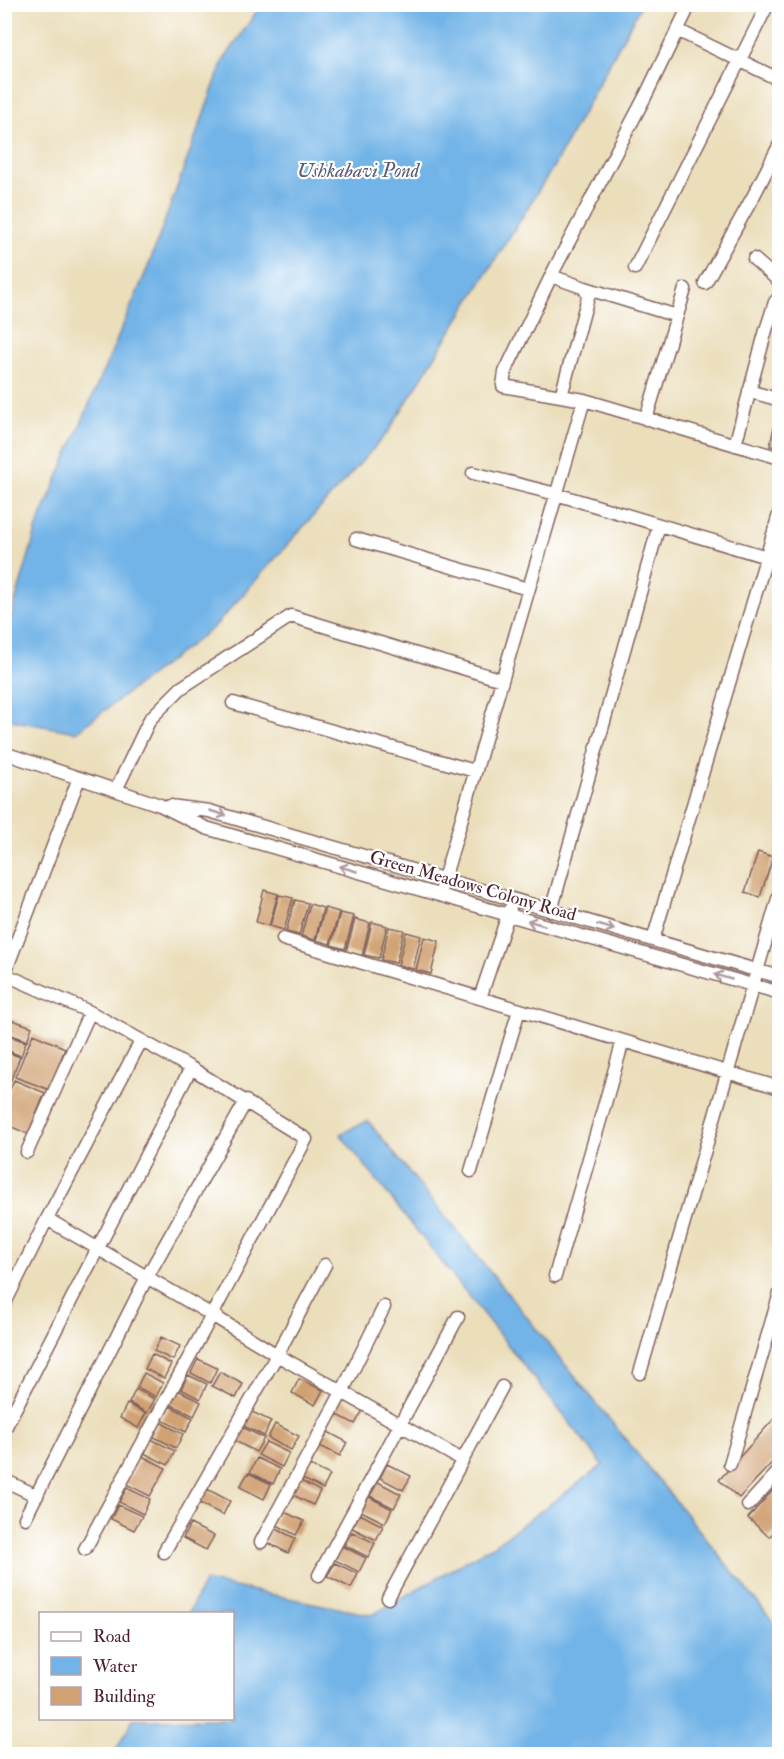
<svg xmlns="http://www.w3.org/2000/svg" width="784" height="1759" viewBox="0 0 784 1759" font-family="'IM FELL Double Pica',serif">
  <rect width="100%" height="100%" fill="#fff"/>
  <filter id="ink" filterUnits="userSpaceOnUse"><feTurbulence type="fractalNoise" baseFrequency=".0167" numOctaves="2"/><feDisplacementMap in="SourceGraphic" scale="12" xChannelSelector="R" yChannelSelector="G"/><feConvolveMatrix kernelMatrix="1 2 1 2 8 2 1 2 1" color-interpolation-filters="sRGB"/></filter>
  <filter id="wash" filterUnits="userSpaceOnUse"><feTurbulence type="fractalNoise" baseFrequency=".008" numOctaves="4" result="noise"/><feDisplacementMap in="SourceGraphic" scale="24" xChannelSelector="R" yChannelSelector="G"/><feGaussianBlur stdDeviation="1.35" result="paint"/><feColorMatrix in="noise" values="0 0 0 0 0 0 0 0 0 0 0 0 0 0 0 0 0 1.4 0 .05"/><feComposite in="paint" operator="in"/></filter>
  <g filter="url(#wash)">
    <rect width="100%" height="100%" fill="#ebdebb"/>
    <path fill="#72b4e7" stroke="#5e6a89" stroke-width="1.5" d="M261,5H641L555,164L388,432L214,627L76,732L5,719V637L38,524L148,267L223,61Z
      M368,1121L779,1629V1754H114L133,1719L232,1718V1614L188,1613L205,1581L372,1615L494,1545L603,1465L340,1134Z"/>
    <g id="blocks">
      <path fill="#d0a172" d="M774,427L780,428V448L770,446Z
        M758,852L773,857L760,897L745,892Z
        M264,890L278,894L269,926L256,922Z
        M279,895L293,898L284,930L270,926Z
        M295,900L308,903L299,935L286,932Z
        M310,904L323,908L315,940L301,936Z
        M325,908L339,912L330,944L316,940Z
        M340,913L354,916L345,949L331,945Z
        M355,919L370,923L362,956L346,952Z
        M372,922L387,926L379,958L364,955Z
        M389,927L404,930L396,963L381,960Z
        M406,932L421,936L413,969L398,965Z
        M424,937L439,941L431,974L416,970Z
        M4,1017L32,1027L27,1041L4,1032Z
        M4,1034L26,1042L21,1056L4,1049Z
        M33,1034L65,1048L50,1090L15,1077Z
        M4,1051L20,1057L9,1085L7,1084L5,1090Z
        M14,1080L45,1093L28,1134L5,1124V1102Z
        M161,1337L180,1346L173,1360L154,1351Z
        M152,1354L171,1364L164,1378L145,1369Z
        M198,1359L217,1368L210,1383L191,1373Z
        M220,1372L243,1384L236,1398L212,1386Z
        M144,1373L163,1383L156,1397L137,1387Z
        M188,1375L207,1384L200,1399L181,1389Z
        M299,1379L323,1390L315,1405L292,1393Z
        M136,1389L155,1399L147,1413L129,1403Z
        M178,1390L201,1402L194,1416L170,1404Z
        M339,1398L363,1410L355,1424L332,1412Z
        M127,1404L146,1413L138,1428L120,1418Z
        M170,1406L193,1418L186,1432L162,1420Z
        M248,1410L271,1421L264,1436L240,1424Z
        M780,1412V1454L739,1498L719,1480Z
        M160,1422L183,1434L176,1448L152,1436Z
        M275,1424L299,1436L291,1450L268,1438Z
        M240,1426L264,1438L256,1452L233,1440Z
        M324,1430L347,1442L340,1456L316,1444Z
        M151,1439L175,1451L168,1465L144,1453Z
        M266,1442L289,1453L282,1467L258,1455Z
        M142,1456L166,1468L150,1496L126,1484Z
        M257,1458L280,1469L273,1484L250,1472Z
        M307,1464L330,1475L323,1489L299,1477Z
        M387,1464L411,1476L403,1490L380,1478Z
        M248,1473L271,1484L264,1499L240,1487Z
        M297,1479L320,1491L313,1505L289,1493Z
        M378,1482L401,1494L394,1508L370,1496Z
        M780,1482V1526L769,1537L748,1518Z
        M127,1488L150,1499L143,1514L119,1502Z
        M207,1489L230,1501L223,1515L199,1503Z
        M369,1497L392,1509L385,1523L361,1511Z
        M118,1505L142,1516L134,1530L111,1519Z
        M280,1510L304,1521L296,1535L273,1523Z
        M360,1514L383,1526L376,1540L352,1528Z
        M190,1524L214,1536L206,1550L183,1538Z
        M272,1527L295,1538L288,1553L264,1541Z
        M352,1532L375,1543L368,1557L344,1545Z
        M342,1546L366,1558L359,1572L335,1560Z
        M335,1563L358,1574L351,1588L327,1576Z"/>
    </g>
  </g>
  <g filter="url(#ink)">
    <use href="#blocks" fill-opacity="0" stroke="#82625d" stroke-width="1.5"/>
    <g fill="none" stroke-linecap="round" stroke-linejoin="round">
      <defs>
        <path id="street" d="M690,4L646,95L554,270L505,372L503,386L584,400L780,458
          M677,30L780,80
          M754,259L780,282
          M635,268L768,4
          M551,276L585,288L588,297L561,396
          M705,283L754,195L780,144
          M585,288L677,316
          M749,391L780,400
          M646,419L685,289
          M735,445L766,330L775,302L780,297
          M473,473L556,494L780,561
          M356,539L528,589
          M233,703L475,771
          M4,753L160,805L206,828L780,993
          M116,790L150,719L181,688L291,616L502,680
          M170,806L209,811L780,977
          M442,886L584,400
          M551,911L659,525
          M283,939L780,1088
          M653,940L780,511
          M4,974L90,1012L115,1026L191,1068L306,1139L212,1315L277,1355L462,1460
          M4,975L79,778
          M480,998L510,909
          M27,1152L90,1012
          M471,1171L519,1010
          M47,1219L212,1315L85,1549
          M555,1276L623,1041
          M4,1305L47,1219L141,1041
          M640,1373L780,892
          M4,1430L191,1068
          M730,1464L780,1293
          M4,1480L37,1496
          M748,1505L780,1470
          M25,1518L147,1277L246,1101
          M261,1542L342,1392L384,1307
          M164,1552L277,1355L325,1265
          M319,1575L458,1317
          M388,1598L502,1387"/>
      </defs>
      <use href="#street" stroke="#82625d" stroke-width="15"/>
      <use href="#street" stroke="#fff" stroke-width="12"/>
    </g>
    <defs><path id="oneway-shaft" d="M-6 0H5M1.5-3L5.5 0L1.5 3" fill="none" stroke-width="1.6" stroke-linecap="round" stroke-linejoin="round" transform="scale(1.5)"/></defs>
    <g stroke="#ae9aa0">
      <use href="#oneway-shaft" transform="translate(218 813) rotate(16)"/>
      <use href="#oneway-shaft" transform="translate(348 869) rotate(-164)"/>
      <use href="#oneway-shaft" transform="translate(536 923) rotate(-164)"/>
      <use href="#oneway-shaft" transform="translate(606 927) rotate(16)"/>
      <use href="#oneway-shaft" transform="translate(723 977) rotate(-164)"/>
    </g>
  </g>
  <g text-anchor="middle" dominant-baseline="central" stroke-width="4.5" stroke-linejoin="round" paint-order="stroke">
    <g font-size="18" fill="#4a1f2b" stroke="#fff">
      <text transform="translate(473 886) rotate(16)">Green Meadows Colony Road</text>
    </g>
    <g font-size="20" font-style="italic" fill="#5a5b76" stroke="#fff">
      <text x="358" y="170">Ushkabavi Pond</text>
    </g>
  </g>
  <rect width="784" height="1759" fill="none" stroke="#fff" stroke-width="24"/>
  <rect x="39" y="1612" width="195" height="108" fill="#ffffff" stroke="#b7a5aa" stroke-width="1.5"/>
  <rect x="51" y="1632" width="30" height="9" fill="#ffffff" stroke="#b7a5aa" stroke-width="1.5"/>
  <text x="93" y="1642" font-size="18" fill="#4a1f2b">Road</text>
  <rect x="51" y="1657" width="30" height="18" fill="#72b4e7" stroke="#b7a5aa" stroke-width="1.5"/>
  <text x="93" y="1672" font-size="18" fill="#4a1f2b">Water</text>
  <rect x="51" y="1687" width="30" height="18" fill="#d0a172" stroke="#b7a5aa" stroke-width="1.5"/>
  <text x="93" y="1702" font-size="18" fill="#4a1f2b">Building</text>
</svg>
